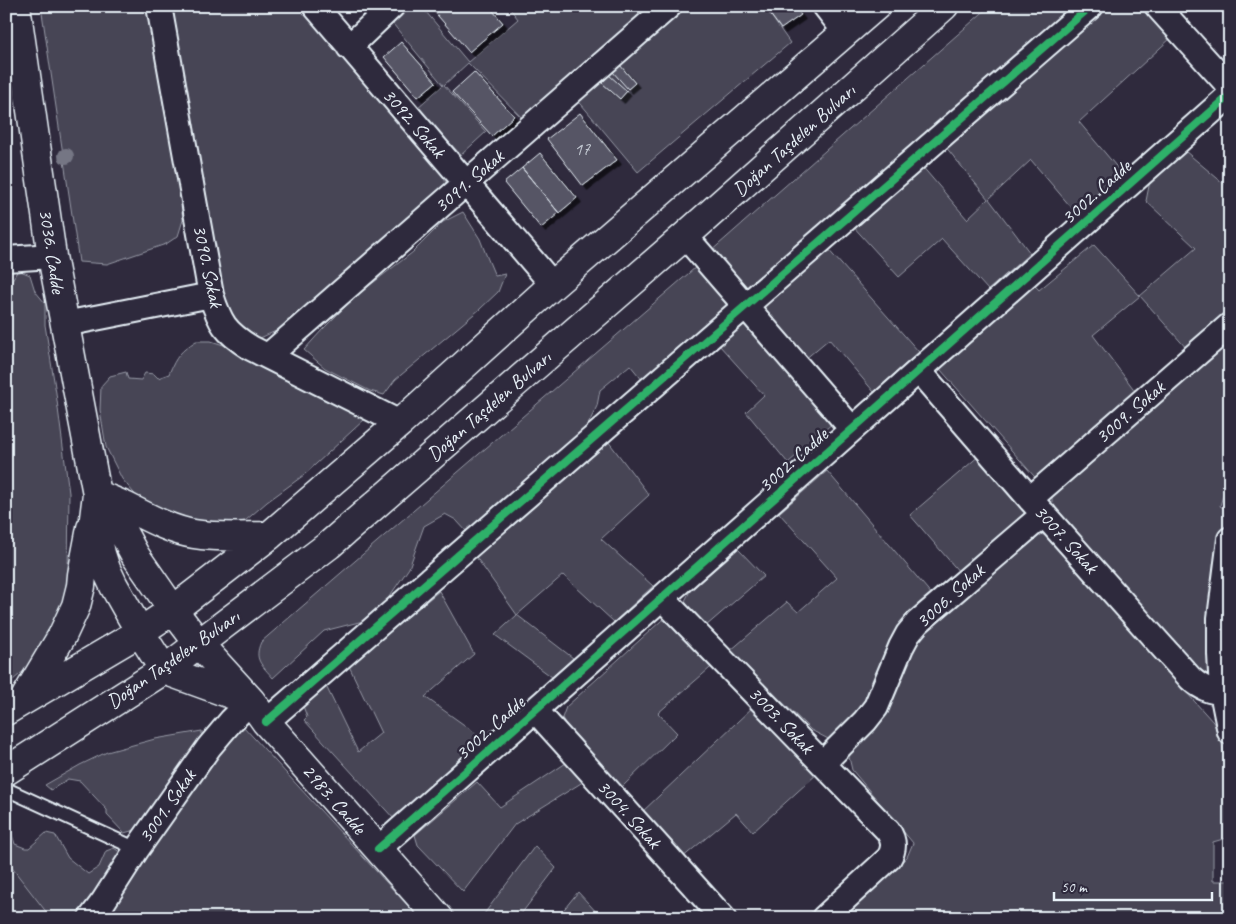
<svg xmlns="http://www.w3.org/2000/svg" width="1236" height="924" viewBox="0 0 1236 924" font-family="Caveat,sans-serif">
  <defs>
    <filter id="shadow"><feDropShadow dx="4.5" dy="4.5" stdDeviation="0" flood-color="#0009"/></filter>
  </defs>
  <rect width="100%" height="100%" fill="#2f2a3d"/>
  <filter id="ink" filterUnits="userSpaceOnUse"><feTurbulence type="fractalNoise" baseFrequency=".02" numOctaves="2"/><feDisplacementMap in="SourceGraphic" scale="10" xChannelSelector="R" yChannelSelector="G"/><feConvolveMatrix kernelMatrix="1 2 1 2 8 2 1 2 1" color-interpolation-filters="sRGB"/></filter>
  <g filter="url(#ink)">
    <path fill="#3b3749" d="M6,860L51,918H6Z"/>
    <path fill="#464455" stroke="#979aa6" d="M41,6H151L171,113L183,220L178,236L166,244L107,264L79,262Z
      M168,6H306L444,176L446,185L285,327L260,338L236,331L224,317Z
      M412,6H421L468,62L518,19L508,6H655L526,122L468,63L444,85L486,132L461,155L417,108L443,85L393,24Z
      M686,6H764L790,43L638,172L576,98Z
      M990,6H1075L744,292L710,252Z
      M1110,6H1144L1171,38L1079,122L1121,172L1076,213L1031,160L989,199L1030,253L988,290L942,239L899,277L851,224L921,165L967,219L988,199L945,146Z
      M1185,151L1230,189V313L1188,350L1140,296L1093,335L1139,396L1041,484L940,369L942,354L1030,280L1039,290L1094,245L1140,296L1196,248L1146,201L1151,176Z
      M463,212L480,239L487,257L495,276L505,274L498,292L480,309L395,380L384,395L370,391L325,368L304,350L322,330L356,296L413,252L443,222Z
      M826,247L919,352L874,392L829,339L804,360L763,311L762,304Z
      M696,267C710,279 722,288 729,306L643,381L630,365L600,390L597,406L584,433L468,533L456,520L445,514L424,526L409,568L380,610L366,622H359L324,631L273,678C262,665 253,660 261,642Z
      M18,270L30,275L35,291L45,303V325L56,393L69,493L68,572L64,599L56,626L42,648L26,669L6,686V290Z
      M746,323L835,421L788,463L746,412L764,395L719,345Z
      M1230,337V470L1220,506L1230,512V519L1215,587L1212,672L1206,675L1201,672L1052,503V493Z
      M196,341H211L233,348L365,412V419L304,475L267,502L245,521L216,526H191L139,499L122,479L106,447L100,410L101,386L110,376L126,372L128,379L141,380L145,373L154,374L158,378L169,374C176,356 181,351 196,341Z
      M608,441L649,495L601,539L653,586L614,622L563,575L517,615L573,658L552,677L495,635L517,615L476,557Z
      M980,455L1026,510L1024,518L960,573L910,515Z
      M827,471L933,596L873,695L834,742L811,730L730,651L787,602L798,612L837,578L779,513Z
      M1036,534L1045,535L1213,722L1221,738L1230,800V837L1213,842V881H1230V918H842L907,857L913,843L852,770L849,757L917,638Z
      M738,549L764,576L706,626L689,609L685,601L690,591Z
      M439,591L474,654L425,697L484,739L395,820L304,720L307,717L303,706L326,686L358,752L381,733L349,666Z
      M662,620H669L717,662L658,713L677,733L620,789L569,731L562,718L566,707Z
      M755,705L818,773L753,832L736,813L682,858L641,813Z
      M243,726L419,918H110L113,908L125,885L200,775Z
      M202,731V737L135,830L124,833L107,815V810L80,781L68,779L51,790L45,785L80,765L107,752L155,739Z
      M569,761L586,780L515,824L463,892L418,845L415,835L477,782L500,807Z
      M6,816L15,844L25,848H29L46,833L55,835L68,858L88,874L99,867L106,851L114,848L121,853L90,898L74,918H51L6,860Z
      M535,846L556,868L518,918H487L484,914Z
      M578,892L599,915L598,918H557Z"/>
    <path fill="#575565" stroke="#e8f1f8" filter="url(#shadow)" d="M436,6H489L503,23L469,52L432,9Z
      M764,6H794L801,15L781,29Z
      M401,42L436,82L418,97L384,57Z
      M620,65L635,83L628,89L612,71Z
      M474,72L514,116L492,136L452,92Z
      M609,75L627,91L620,99L602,83Z
      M580,113L617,160L583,186L547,139Z
      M540,153L577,198L559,213L522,168Z
      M522,168L559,213L541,228L504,183Z"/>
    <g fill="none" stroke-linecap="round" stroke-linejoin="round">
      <defs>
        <path id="lane" d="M6,789L137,849"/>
        <path id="street" d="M159,6L211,295C220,323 225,332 251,348L400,423
          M315,6L553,285
          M825,6L846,33
          M1157,6L1230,87
          M349,47L392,6
          M685,236L852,429
          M6,259L52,256
          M65,324L211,295
          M268,356L669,6
          M919,371L1030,499L1191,679C1205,691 1213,691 1230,694
          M1030,499L1230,325
          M1230,539L1220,618V654L1222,692L1230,732
          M662,598L888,831C894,840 895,848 889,858L824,918
          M535,710L723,918
          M266,722L1091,6
          M823,763L865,721L876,707L901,647L908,634L918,622L1044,514
          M378,849L1230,95
          M91,918L103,902L137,849L209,747L231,721L251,701"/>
        <path id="secondary" d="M16,6L52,256L97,494L94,518L101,554L106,569L114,586L140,632L164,670
          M97,494L120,527L135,555L173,610L199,644L251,701L266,722L439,918
          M97,494C108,499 119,503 129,508C151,519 171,530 194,534C219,538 244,536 269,536
          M164,670L247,700
          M25,698L62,636L76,606L81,586L82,575L91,528
          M6,711L140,632L173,610L269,536L400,423L553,285L876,6
          M6,771L164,670L329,545L685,236L944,6"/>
      </defs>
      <use href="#lane" stroke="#e8f1f8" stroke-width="16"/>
      <use href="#street" stroke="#e8f1f8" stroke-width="28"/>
      <use href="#secondary" stroke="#e8f1f8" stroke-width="31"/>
      <use href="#lane" stroke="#2f2a3d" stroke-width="12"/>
      <use href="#street" stroke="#2f2a3d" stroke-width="24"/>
      <use href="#secondary" stroke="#2f2a3d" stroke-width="28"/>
      <defs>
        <path id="cycleway" d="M266,722L1091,6
          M378,849L1230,95"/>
      </defs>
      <use href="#cycleway" stroke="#2f2a3d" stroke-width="11"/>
      <use href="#cycleway" stroke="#2db169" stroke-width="8"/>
    </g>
    <circle fill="#757684" cx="66" cy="156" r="8"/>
  </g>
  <g text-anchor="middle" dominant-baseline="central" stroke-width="5" stroke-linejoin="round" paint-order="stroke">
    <g font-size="18" fill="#c4cad3">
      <text x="582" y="149">17</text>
    </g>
    <g font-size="20" fill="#e8f1f8" stroke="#2f2a3d">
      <text transform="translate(414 123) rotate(49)">3092. Sokak</text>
      <text transform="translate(794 140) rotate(-42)">Doğan Taşdelen Bulvarı</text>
      <text transform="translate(469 181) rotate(-41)">3091. Sokak</text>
      <text transform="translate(1096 192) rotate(-42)">3002. Cadde</text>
      <text transform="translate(52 251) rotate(81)">3036. Cadde</text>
      <text transform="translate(208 266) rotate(78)">3090. Sokak</text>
      <text transform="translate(489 406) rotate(-41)">Doğan Taşdelen Bulvarı</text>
      <text transform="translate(1130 412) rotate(-41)">3009. Sokak</text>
      <text transform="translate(793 460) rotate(-42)">3002. Cadde</text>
      <text transform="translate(1066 539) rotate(48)">3007. Sokak</text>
      <text transform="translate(950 596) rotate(-42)">3006. Sokak</text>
      <text transform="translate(173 659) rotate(-35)">Doğan Taşdelen Bulvarı</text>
      <text transform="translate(781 720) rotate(46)">3003. Sokak</text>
      <text transform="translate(490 728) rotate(-42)">3002. Cadde</text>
      <text transform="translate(334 799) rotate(49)">2983. Cadde</text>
      <text transform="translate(167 806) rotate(-55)">3001. Sokak</text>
      <text transform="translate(629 814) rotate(48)">3004. Sokak</text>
    </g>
  </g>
  <rect width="1236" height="924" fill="none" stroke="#2f2a3d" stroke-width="25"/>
  <rect x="12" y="12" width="1211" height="899" fill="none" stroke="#e8f1f8" stroke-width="2" filter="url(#ink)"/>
  <path d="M1054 892v8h158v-8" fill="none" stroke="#e8f1f8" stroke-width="2.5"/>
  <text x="1061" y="892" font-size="15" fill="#e8f1f8" stroke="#2f2a3d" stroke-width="4" paint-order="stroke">50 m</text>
</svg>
